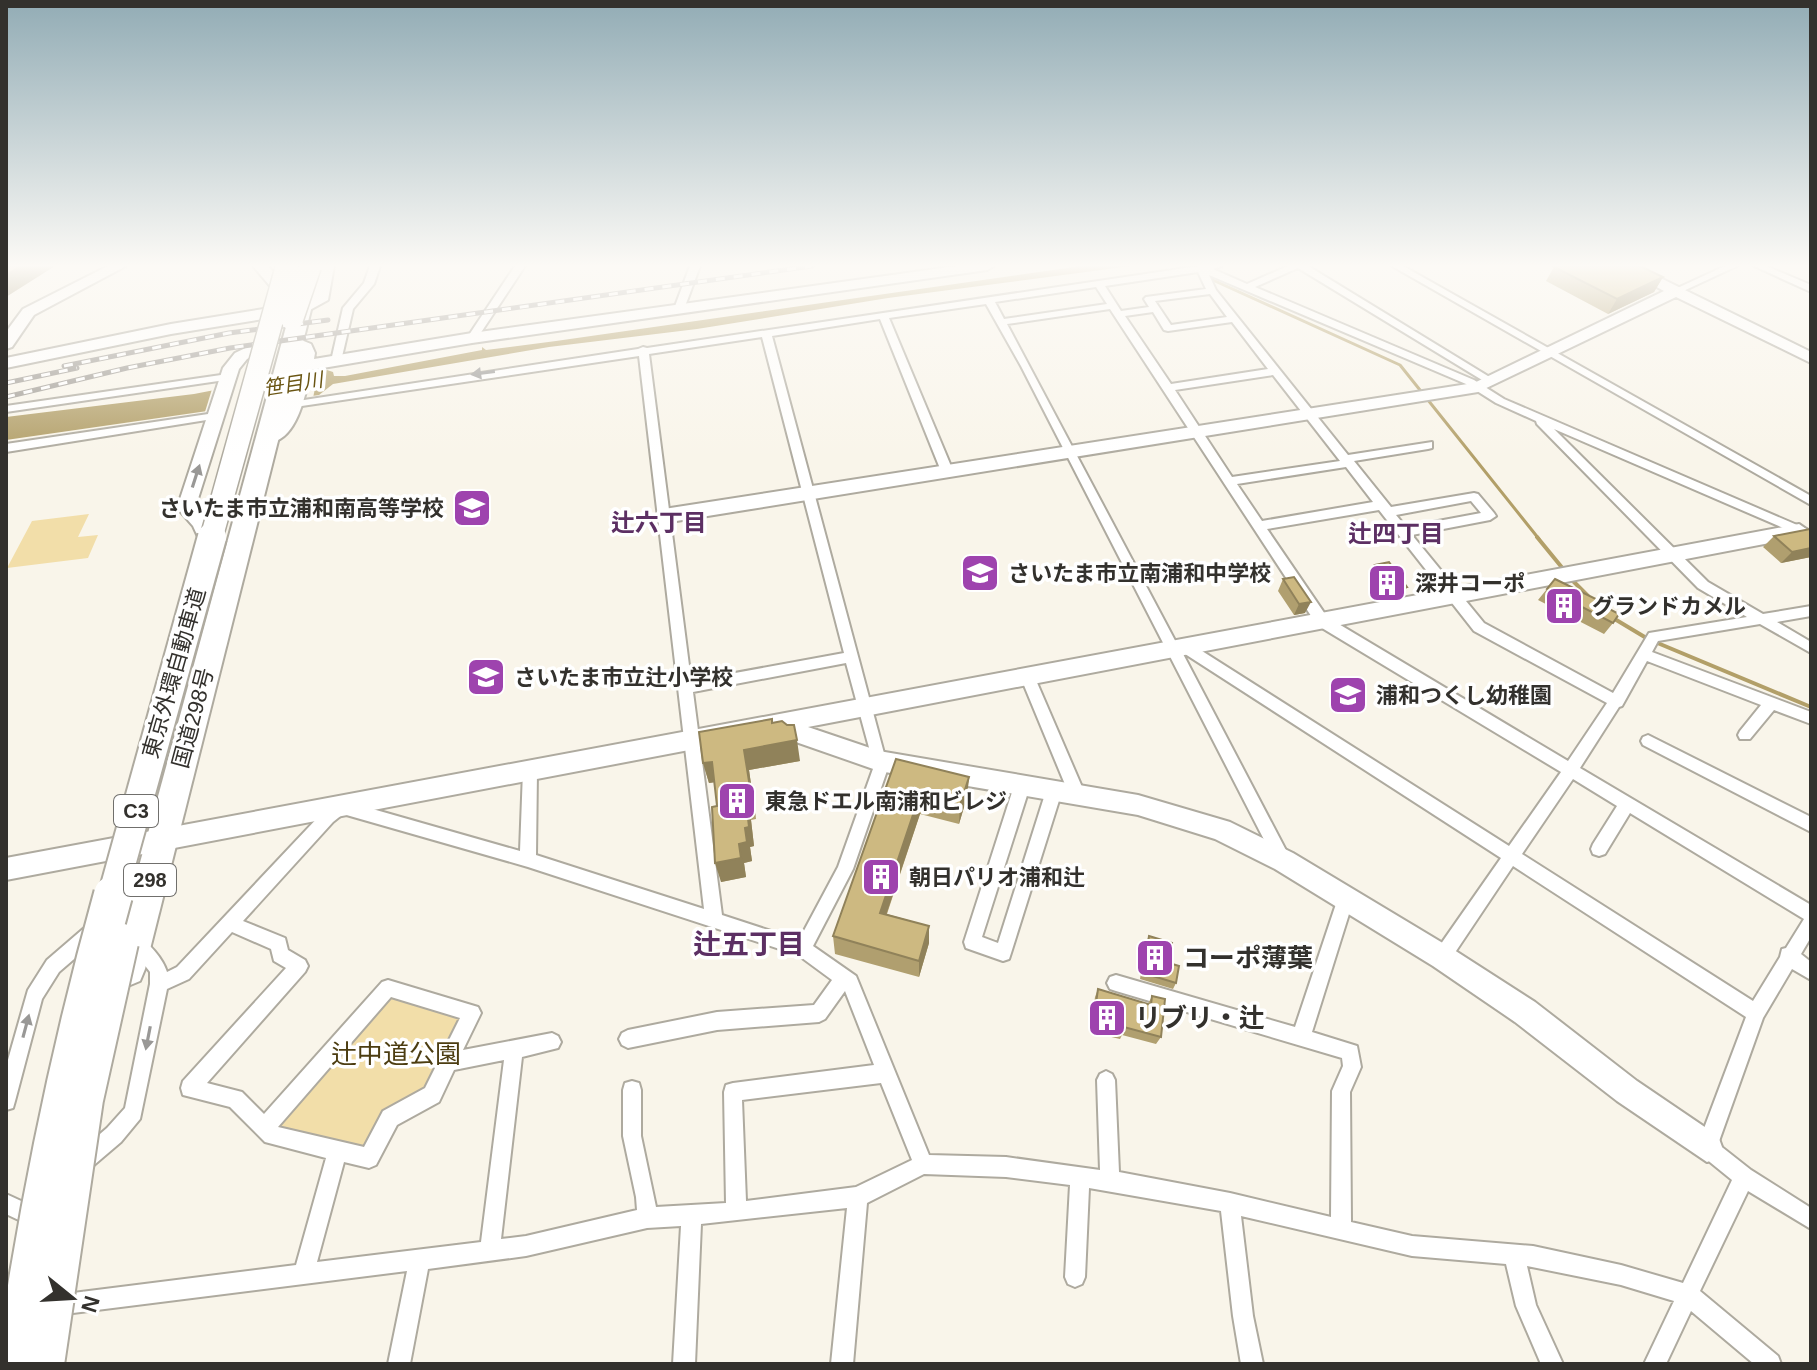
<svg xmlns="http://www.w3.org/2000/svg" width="1817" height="1370" viewBox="0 0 1817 1370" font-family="Arial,'Noto Sans JP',sans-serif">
  <rect width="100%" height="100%" fill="#f9f5ea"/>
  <path fill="#f2dea9" d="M89,514L78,537L98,535L88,558L7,568L32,521Z
    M388,988L471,1015L432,1095L390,1118L369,1158L264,1128Z"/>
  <path fill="#b29f68" d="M1081,266H1131L888,298L697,329L549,347L333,384L319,395L6,440V417L194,394L324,369L333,372L334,376H345L482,350V347L486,350L556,341Z"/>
  <path fill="#f9f5ea" d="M319,369L313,398L204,415L213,386Z"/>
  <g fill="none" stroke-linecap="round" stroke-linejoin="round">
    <path stroke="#b29f68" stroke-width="3" d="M1182,266L1400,365L1539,539"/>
    <path stroke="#b29f68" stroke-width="4" d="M1537,537L1564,570
      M1569,577L1588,596
      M1613,618L1648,639L1811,707"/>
    <defs>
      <path id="street" d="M370,266H380L374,284L353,309L341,361L336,364L332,363L331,361L343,308L364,283Z
        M515,266H525L476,340H468L467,338Z
        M690,266H700L684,309L676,311L674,309Z
        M1199,266H1222L1213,269L1247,284L1288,266H1308L1496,381L1495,383H1487L1298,268L1255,287L1474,380L1504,399L1811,531V540L1554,429L1708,582L1763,614L1811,606V616L1777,622L1811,642V653L1760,624L1658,641L1652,652L1811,712V724L1774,710L1750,739H1740L1738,735L1740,731L1761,705L1647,661L1622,706L1619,707L1580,768L1811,905V937L1801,954L1811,962V980L1792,969L1763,1018L1718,1144L1751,1170L1811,1208V1229L1748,1191L1700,1291L1778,1356L1781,1364H1754L1691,1311L1666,1364H1644L1674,1301L1621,1285L1527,1266L1536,1305L1563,1364H1541L1516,1306L1506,1264L1412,1256L1241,1216L1253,1316L1263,1364H1241L1233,1316L1221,1211L1089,1188L1085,1277L1082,1284L1075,1287L1068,1284L1065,1277L1070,1185L1006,1177L924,1174L867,1203L853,1364H831L847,1208L701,1224L695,1364H673L681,1226L647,1228L526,1256L428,1269L410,1364H388L407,1271L57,1315L50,1312L47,1305L50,1298L57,1295L296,1265L326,1158L265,1142L230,1107L183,1095L181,1088L183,1081L286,968L274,961L271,949L232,932L189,979L167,989L140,1119L121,1142L94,1165L87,1168L80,1165L77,1158L80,1151L107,1128L125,1108L150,984V972L129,945L131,939L137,937C149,942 163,959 167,972L177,967L323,812L341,800L520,851L523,771L525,767L530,765L535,767L537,771L536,855L704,909L639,356L295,407L290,404L291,402L638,349L643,347L647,348ZM1198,272L1206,289L1146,297L1144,299L1149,307L1121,311L1105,286ZM1209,275L1466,384L1496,403L1536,421L1537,424L1698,588L1747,617L1649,633L1613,693L1484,623L1412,535L1490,520L1496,516L1494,513L1478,494L1474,493L1391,507L1354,461L1428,449L1432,448V442L1348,455L1216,290ZM1096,287L1107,304L1004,319L995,302ZM1210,294L1227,317L1171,325L1155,301ZM986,304L1021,366L1276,863L1282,865L1288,863L1290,858L1182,652L1501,858L1436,951L1433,957L1436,963L1442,965L1448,963L1513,866L1746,1017L1697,1147L1700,1154L1732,1180L1683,1283L1621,1265L1533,1246L1412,1236L1351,1222L1350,1092L1361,1067L1357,1046L1312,1032L1354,898L1352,893L1346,890L1340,893L1338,898L1295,1027L1116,975L1110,977L1107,983L1110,989L1116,991L1342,1058L1343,1066L1332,1091L1331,1217L1230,1193L1119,1172L1115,1080L1112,1074L1106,1071L1100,1074L1097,1080L1100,1170L1006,1157L929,1155L856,976L813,946L853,869L890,762L885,757L772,336L880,319L941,471L947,475L953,471L889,318ZM1110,309L1317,625L1561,772L1509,846L1191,644L1186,643L1179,648L1007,324ZM1153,312L1164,330L1168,331L1232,322L1268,369L1171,384L1125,316ZM762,337L844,653L691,681L649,354ZM1273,375L1340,461L1232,477L1175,390ZM1346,467L1373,502L1262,521L1237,484ZM1471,501L1481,513L1406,527L1396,515ZM1379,510L1474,631L1607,703L1568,761L1327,617L1267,529ZM846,663L874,766L838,867L799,940L722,915L693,692ZM1573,779L1617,806L1593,844L1591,849L1593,854L1599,856L1605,854L1630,813L1804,919L1786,948L1782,949L1780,957L1753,1001L1522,854ZM343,814L528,867L798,955L832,980L814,1005L717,1012L628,1030L622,1033L619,1039L622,1045L628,1048L717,1030L819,1022L825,1019L845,991L874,1065L733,1083L726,1085L724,1092L726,1203L656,1207L641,1136V1090L639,1083L632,1081L625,1083L623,1090V1136L636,1197L637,1210L526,1236L501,1239L522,1057L558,1048L561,1042L558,1036L552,1033L463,1050L481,1013L478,1007L388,980L382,982L264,1114L242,1092L207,1083L305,972L308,966L305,960L288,950L285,938L243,921L333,822ZM391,997L460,1018L425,1088L383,1111L364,1147L278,1127ZM504,1060L481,1242L317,1262L344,1162L369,1168L376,1165L397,1125L439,1102L454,1070ZM881,1083L912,1160L856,1187L746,1201L742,1100Z
        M1392,266H1403L1811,496V505Z
        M1725,266H1737L1679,293L1671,291Z
        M1754,266H1766L1811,285V292Z
        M228,374L232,375V379L6,412V406Z
        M215,413L219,414V418L6,452V444Z
        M1028,673L1033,674L1035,678L1085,794L1082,799L1077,801L1072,799L1069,794L1021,678L1023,674Z
        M1648,735L1811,817V832L1643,745L1641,741L1643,737Z
        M1022,780L1027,781L1030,786L982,937L998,943L1046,791L1049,786L1054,785L1059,786L1062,791L1011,953L1009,959L1003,961L966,948L964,942L1014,786L1017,781Z
        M89,927L95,929L97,935L95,941L59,972L42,999L15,1101L13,1108L6,1110V1067L28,990L47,960L83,929Z
        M6,1194L32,1206L35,1213L32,1220L25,1223L6,1214Z"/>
      <path id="secondary" d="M108,266H126L34,315L12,347L6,349V332L23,309Z
        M253,266H268L283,283L275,288L270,286Z
        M320,266H334L328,300L308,311H298V305L313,298Z
        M957,266H994L987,270L472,343L311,370C306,392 296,450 262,441L259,437L283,416L299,353L286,342L294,337L311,344L315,353L314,359L472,333Z
        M1618,266H1636L1811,352V363L1676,297L1478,392L664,523L654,516L664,509L1474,383L1664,291Z
        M260,341L266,343V349L247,359L239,369L197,502V508L209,518L216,534L206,541L199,539L193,526L179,510V502L223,368L235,353Z
        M1799,524L1809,531L1806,536L808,727L879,751L1138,795L1230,822L1293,853L1451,948L1535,1002L1637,1081L1718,1136L1722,1147L1718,1158L1707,1162L1617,1101L1515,1022L1433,966L1275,869L1215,839L1138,815L879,771L773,734L6,880V858Z"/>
      <path id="primary" d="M295,304L301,305L303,309L301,313L171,334L6,368V358L171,324Z"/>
      <path id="highway" d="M306,284L316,290L145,969L140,981L128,986L116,981L111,969L296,290Z"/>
    </defs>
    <use href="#street" stroke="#aeaa9f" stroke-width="4"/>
    <use href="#secondary" stroke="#aeaa9f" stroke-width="4"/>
    <use href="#primary" stroke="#aeaa9f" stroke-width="4"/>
    <use href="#highway" stroke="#aeaa9f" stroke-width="4"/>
    <use href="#street" fill="#fff" fill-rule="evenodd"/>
    <use href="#secondary" fill="#fff" fill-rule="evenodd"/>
    <use href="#primary" fill="#fff" fill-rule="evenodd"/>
    <use href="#highway" fill="#fff" fill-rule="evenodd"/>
    <defs>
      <path id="rail" d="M64,366L229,333L328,320
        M6,383L77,368
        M6,397L127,368L230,348L812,266"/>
    </defs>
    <use href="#rail" stroke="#9e9a93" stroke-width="5"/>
    <use href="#rail" stroke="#fff" stroke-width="3" stroke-dasharray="9" stroke-linecap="butt"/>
    <defs>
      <path id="highway-bridge-far2" d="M292,319L310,266
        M211,539L287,266"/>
      <path id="highway-bridge-far1" d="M112,897L212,537"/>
      <path id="highway-bridge" d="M15,1364C38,1206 70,1049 113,895
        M45,1364L84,1099L119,942"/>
    </defs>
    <use href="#highway-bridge-far2" stroke="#aeaa9f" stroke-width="25" stroke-linecap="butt"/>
    <use href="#highway-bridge-far1" stroke="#aeaa9f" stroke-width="32" stroke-linecap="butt"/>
    <use href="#highway-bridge" stroke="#aeaa9f" stroke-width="42" stroke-linecap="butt"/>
    <use href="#highway-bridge-far2" stroke="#fff" stroke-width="22"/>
    <use href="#highway-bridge-far1" stroke="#fff" stroke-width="28"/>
    <use href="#highway-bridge" stroke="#fff" stroke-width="38"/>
  </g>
  <path fill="#b09f6f" d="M1554,267L1663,277L1654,292L1608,314L1546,281Z
    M1811,530V557L1781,563L1763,547L1774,536Z
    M1375,565L1403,595L1389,597L1371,572Z
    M1283,579L1305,613L1294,615L1278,591Z
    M1555,579L1598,603L1613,623L1604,634L1538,600Z
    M772,723L800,761L749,770L756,819L751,820L754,846L750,847L752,861L744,863L746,877L721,882L717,806L714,782L709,783L703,763Z
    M896,759L969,777L967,797L959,824L920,814L887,914L929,926V943L919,977L835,954L833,936Z
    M1149,936L1169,963L1176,983L1173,989L1140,979L1146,942Z
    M1098,989L1148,1004L1152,996L1161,1037L1156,1044L1122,1035L1120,1039L1090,1032L1095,997Z"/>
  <path fill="#90825a" d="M21,266H55L6,297V275Z
    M1663,277L1654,292L1608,314L1617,299Z
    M1811,548V557L1781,563L1792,552Z
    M1407,587L1403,595L1389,597L1393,590Z
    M1311,602L1305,613L1294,615L1299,604Z
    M797,740L800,761L749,770L756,819L752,800L744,750Z
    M712,762L717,782L709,783L703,763Z
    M969,777L967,797L959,824L960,805Z
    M920,794V814L881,930L880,913Z
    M746,801L751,820L754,846L750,847L752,861L744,863L746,877L721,882L715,863L739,844L745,828Z
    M929,926V943L919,977V961Z"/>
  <path fill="#cdb981" stroke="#90825a" stroke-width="2" d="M6,266H21L6,275Z
    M1556,266H1640L1663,277L1617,299L1554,267Z
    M1810,529L1811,530V548L1792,552L1774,536Z
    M1389,562L1407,587L1393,590L1375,565Z
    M1294,577L1311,602L1299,604L1283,579Z
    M1555,579L1600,601L1598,603L1619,614L1613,623L1547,589Z
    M772,719V723L782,721L787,725H794L797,740L744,750L752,800L746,801L749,827L745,828L747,842L739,844L741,858L715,863L712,807L717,806L712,762L703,763L699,732Z
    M896,759L969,777L960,805L920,794L880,913L929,926L919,961L833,936Z
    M1149,936L1172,943L1169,963L1179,966L1176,983L1143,973Z
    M1098,989L1151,1005L1152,996L1165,999L1161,1037L1124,1027V1032L1093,1024Z"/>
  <defs><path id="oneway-solid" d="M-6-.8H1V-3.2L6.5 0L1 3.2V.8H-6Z" transform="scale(2)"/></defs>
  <g fill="#999896">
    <use href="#oneway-solid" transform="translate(483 373) rotate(172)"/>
    <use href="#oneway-solid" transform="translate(196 476) rotate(-72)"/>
    <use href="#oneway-solid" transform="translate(26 1026) rotate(-75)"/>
    <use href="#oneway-solid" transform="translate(148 1038) rotate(101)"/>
  </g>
  <linearGradient id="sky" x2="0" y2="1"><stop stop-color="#92acb5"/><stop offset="0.58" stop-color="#fcfaf6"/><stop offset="1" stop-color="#fcfaf6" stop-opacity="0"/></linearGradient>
  <rect width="1817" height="458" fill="url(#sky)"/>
  <defs>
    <symbol id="school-square" viewBox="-11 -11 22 22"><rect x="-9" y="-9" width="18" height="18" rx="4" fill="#9e43ae" stroke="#fff"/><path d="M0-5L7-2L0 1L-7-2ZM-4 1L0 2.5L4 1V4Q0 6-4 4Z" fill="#fff"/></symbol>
    <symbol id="building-square" viewBox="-11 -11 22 22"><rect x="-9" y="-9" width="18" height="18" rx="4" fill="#9e43ae" stroke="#fff"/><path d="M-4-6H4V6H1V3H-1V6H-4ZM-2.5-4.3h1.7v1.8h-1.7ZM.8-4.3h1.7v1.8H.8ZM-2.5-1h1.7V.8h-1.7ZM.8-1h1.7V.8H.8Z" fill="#fff"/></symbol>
  </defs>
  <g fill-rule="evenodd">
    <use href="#school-square" x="450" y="486" width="44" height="44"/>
    <use href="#school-square" x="958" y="551" width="44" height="44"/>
    <use href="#building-square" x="1365" y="561" width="44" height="44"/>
    <use href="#building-square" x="1542" y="584" width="44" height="44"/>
    <use href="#school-square" x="464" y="655" width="44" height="44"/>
    <use href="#school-square" x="1326" y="673" width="44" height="44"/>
    <use href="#building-square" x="715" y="779" width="44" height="44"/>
    <use href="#building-square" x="859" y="855" width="44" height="44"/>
    <use href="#building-square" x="1133" y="936" width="44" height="44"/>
    <use href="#building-square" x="1085" y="996" width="44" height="44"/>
  </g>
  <g text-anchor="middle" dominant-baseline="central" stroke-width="7" stroke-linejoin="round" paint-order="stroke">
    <g font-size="20" font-style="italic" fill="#6a5513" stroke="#fff">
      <text transform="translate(293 384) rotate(-9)">笹目川</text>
    </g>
    <g fill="#fff" stroke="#706f6c" stroke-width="2">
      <rect x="114" y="795" width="44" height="32" rx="6"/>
      <rect x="124" y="864" width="52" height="32" rx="6"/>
    </g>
    <g font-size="20" font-weight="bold" fill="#33312d">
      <text x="136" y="811">C3</text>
      <text x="150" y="880">298</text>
    </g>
    <g font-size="22" font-weight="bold" fill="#33312d" stroke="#fff" text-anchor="start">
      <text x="444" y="508" text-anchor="end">さいたま市立浦和南高等学校</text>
      <text x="1008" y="573">さいたま市立南浦和中学校</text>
      <text x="1415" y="583">深井コーポ</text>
      <text x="1592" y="606">グランドカメル</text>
      <text x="514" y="677">さいたま市立辻小学校</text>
      <text x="1376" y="695">浦和つくし幼稚園</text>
      <text x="765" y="801">東急ドエル南浦和ビレジ</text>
      <text x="909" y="877">朝日パリオ浦和辻</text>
    </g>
    <g font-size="22" fill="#33312d" stroke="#fff">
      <text transform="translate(174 673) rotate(-74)">東京外環自動車道</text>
      <text transform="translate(193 718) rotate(-75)">国道298号</text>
    </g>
    <g font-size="24" font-weight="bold" fill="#5c2f63" stroke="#fff">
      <text x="659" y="522">辻六丁目</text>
      <text x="1396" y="533">辻四丁目</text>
    </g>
    <g font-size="26" font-weight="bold" fill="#33312d" stroke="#fff" text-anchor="start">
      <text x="1183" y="958">コーポ薄葉</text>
      <text x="1135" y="1018">リブリ・辻</text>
    </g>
    <g font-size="26" fill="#4c3d11" stroke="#fff">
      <text x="396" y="1054">辻中道公園</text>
    </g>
    <g font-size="28" font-weight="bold" fill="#5c2f63" stroke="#fff">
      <text x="749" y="944">辻五丁目</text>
    </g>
  </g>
  <rect width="1817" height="1370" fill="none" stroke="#33312d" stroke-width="16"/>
  <g transform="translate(72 1298) rotate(108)" stroke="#ffffff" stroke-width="6" paint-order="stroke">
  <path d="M0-6L14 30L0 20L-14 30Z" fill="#33312d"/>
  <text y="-12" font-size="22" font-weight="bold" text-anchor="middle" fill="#33312d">N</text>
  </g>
</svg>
